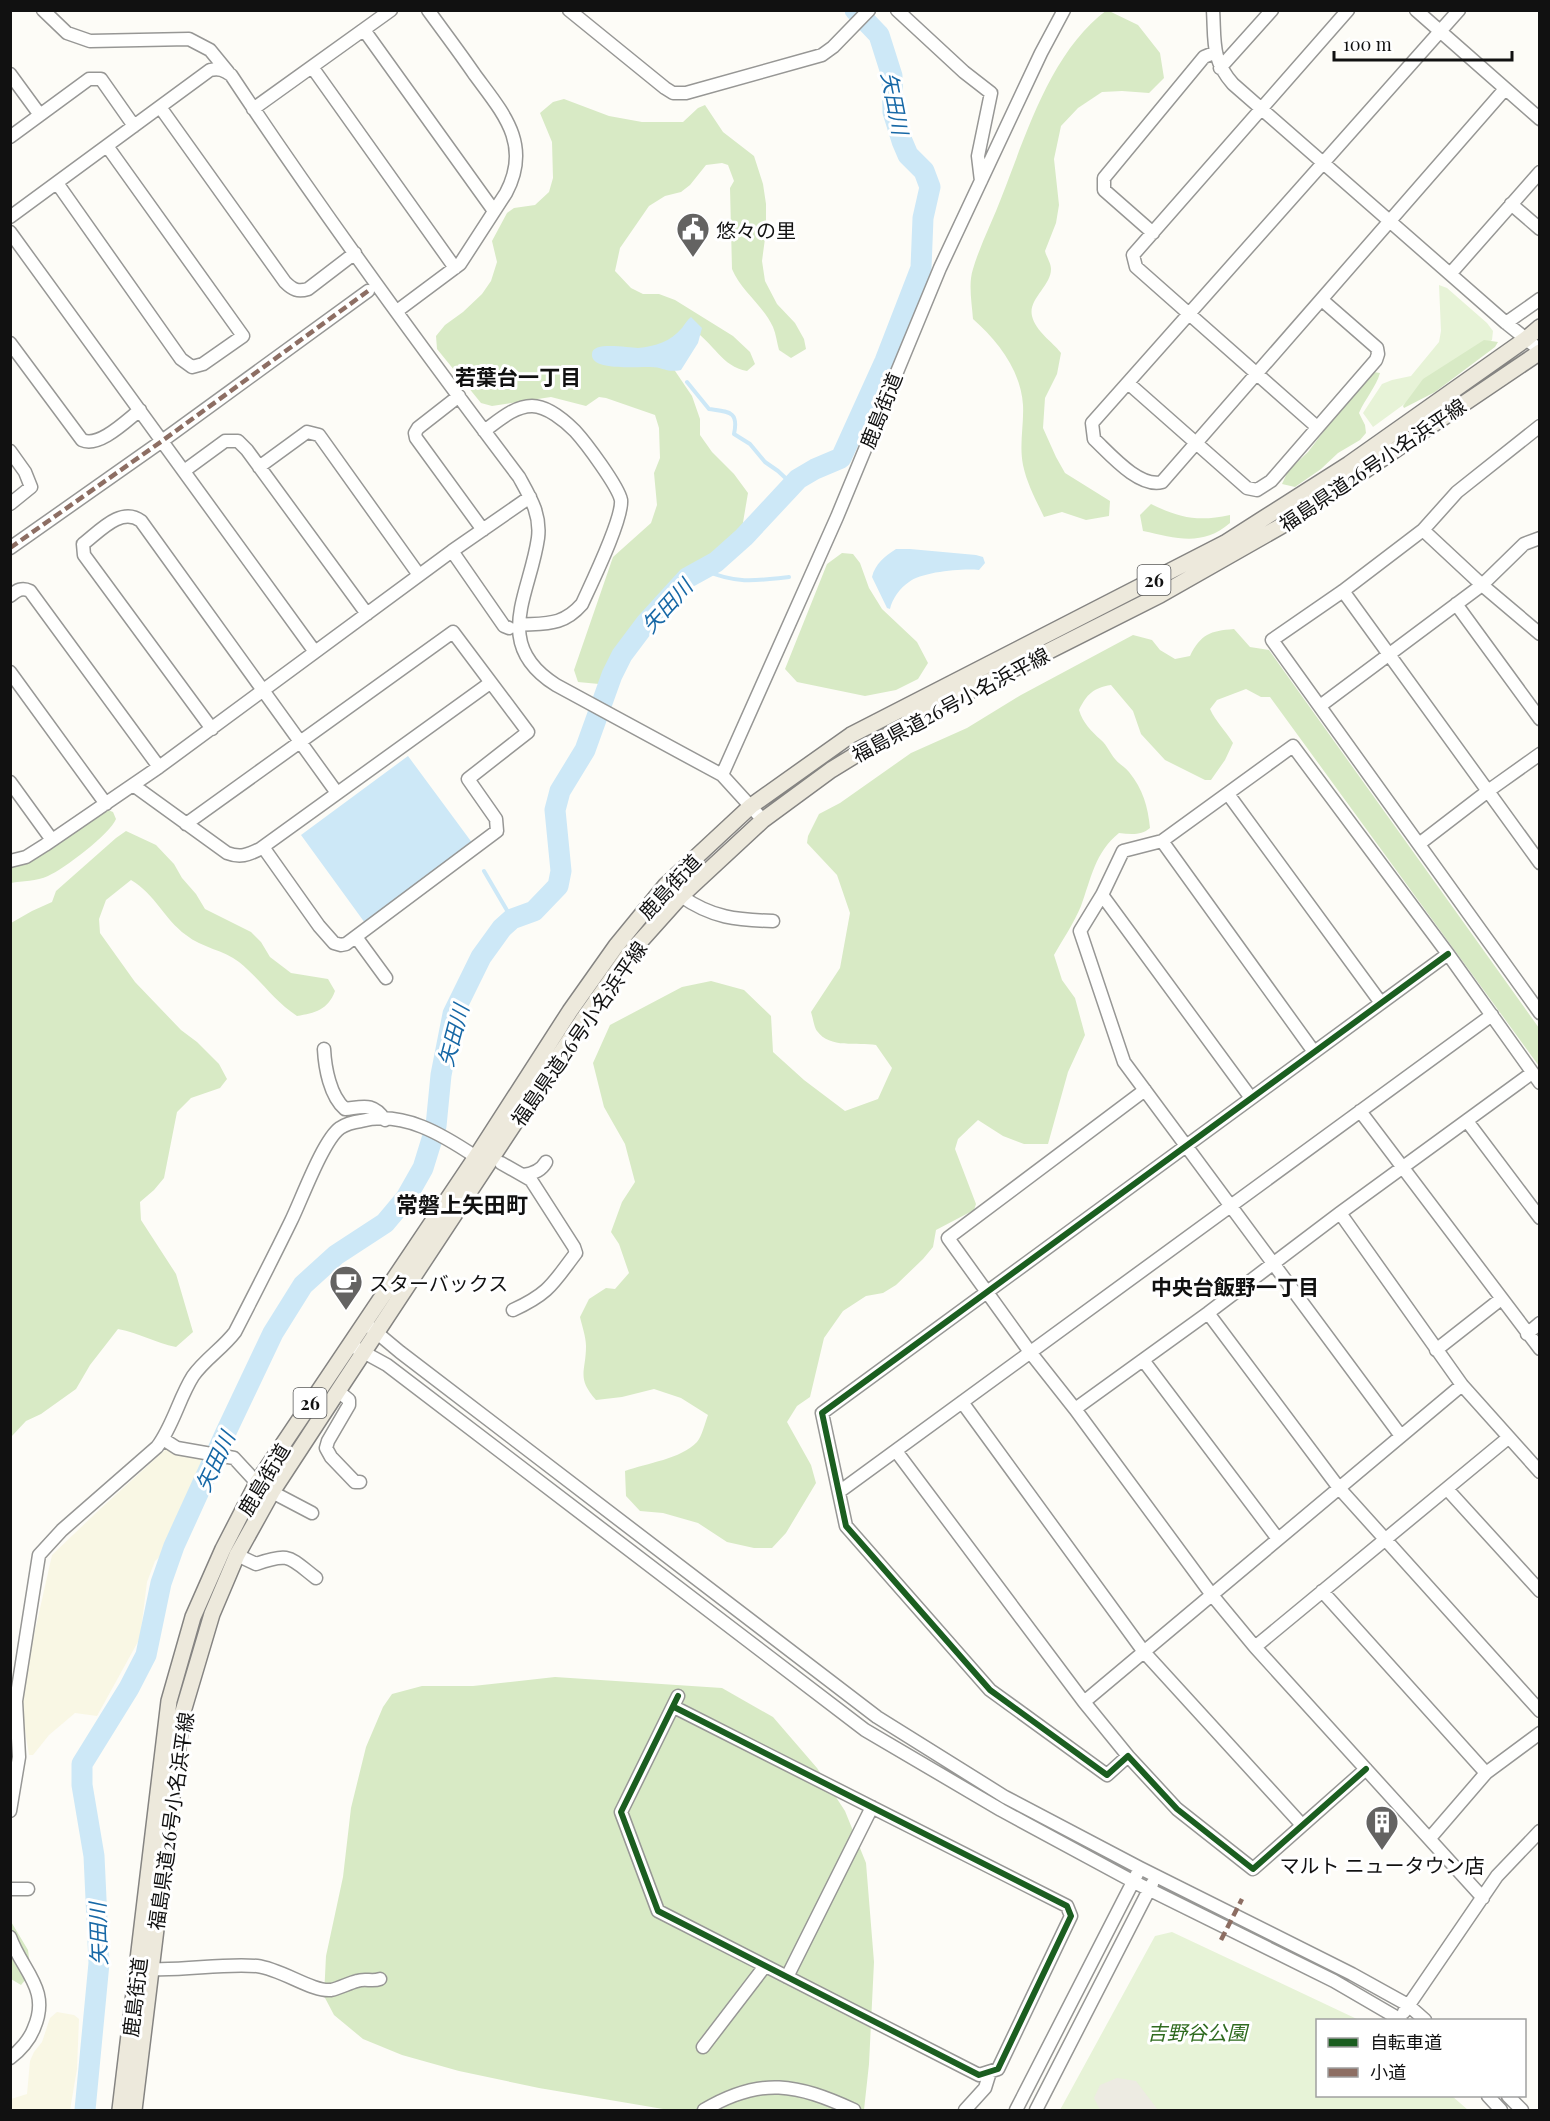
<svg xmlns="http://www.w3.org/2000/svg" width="1550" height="2121" viewBox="0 0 1550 2121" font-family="'Playfair Display','Noto Sans JP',serif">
  <rect width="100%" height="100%" fill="#fdfcf7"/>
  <path fill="#f9f7e4" d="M166,1449L208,1461L167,1550L155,1561L147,1582L140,1638L97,1716L75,1713L49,1735L33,1755H29L22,1712L25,1675L52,1555L97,1512Z
    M57,2012L74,2015L79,2019L77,2069L70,2110H11V2099L27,2094L30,2061L34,2052L42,2042L50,2018Z"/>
  <path fill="#e7f3d7" d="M1439,285L1447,288L1487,323L1493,331L1492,340L1373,427L1363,413L1382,384L1392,380L1411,376L1439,342L1441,331Z
    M1172,1932L1359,2020H1318V2096H1452L1468,2110H1060L1155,1936Z"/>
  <path fill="#d8eac5" d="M1107,10L1138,25L1160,53L1164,78L1149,93L1122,91L1102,92L1078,108L1061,126L1054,159L1059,205L1056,223L1045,251C1046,256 1051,263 1051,269C1051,286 1028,299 1032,316C1036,332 1052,341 1061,353L1057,374L1045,398L1043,428L1056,457L1065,473L1110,501L1109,516L1086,520L1062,512L1044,517C1036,500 1027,484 1023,465C1019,445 1024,425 1023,405C1021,371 998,341 973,319C972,304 968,284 973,269C980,245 993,220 1002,196C1026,135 1051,51 1107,10Z
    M564,99L609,116L642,122H683L698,108L705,105L723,132L754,156L763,184L766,204V231L762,261L765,281L777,304L795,323L804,339L806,349L791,358L779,350C777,343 776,334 773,327C763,305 741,291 732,269L730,188L734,181L728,165L722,163L706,165L690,185L681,192L665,196L649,206L620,248L615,271L631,288L643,294H659L675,300L733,336L750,352L755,364L747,371C722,367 713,342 693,330L669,362L692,396L700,419V435L712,452L734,474L748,493L740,540L733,554L658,613L629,652L599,684L578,682L574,670L613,557L651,523L657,505L654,473L660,458L659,428L655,415L606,398L599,397L586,406L551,397L492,406L481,403L437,349L436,336L445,325L463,312L482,294L491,281L497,262L492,241L507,213L514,208L535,205L549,192L553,178L552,142L540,113L553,102Z
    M1484,340L1498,342L1495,347L1435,392L1404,408L1403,406L1423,379Z
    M1374,372L1380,373C1376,387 1365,399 1359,413L1365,425L1366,433L1360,440L1338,453L1321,469L1295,487L1282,484L1288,471L1308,452L1346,402Z
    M1151,504C1180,518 1198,522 1230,515V523C1202,547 1176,538 1143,531L1140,515Z
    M842,553L853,554L860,563L869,588L882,609L917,642L928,663L918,679L896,690L865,696L797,682L785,669L827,564Z
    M1234,629L1250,647L1269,650L1539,1028V1066L1270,697H1261L1246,689L1217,700L1210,709C1216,722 1225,730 1233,743L1225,760L1211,780H1205L1165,760L1141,734L1133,711L1111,685C1093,688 1087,694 1079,710C1083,723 1091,731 1101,740C1107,745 1110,753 1115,759C1119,764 1125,767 1129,772C1143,789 1148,807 1150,828C1141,836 1130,834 1119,833C1095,852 1091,879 1081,906C1074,923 1063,939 1054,955L1062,980L1075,998L1085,1035L1068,1072L1048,1144H1024L1003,1136L978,1120L958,1139L955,1149L976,1204L974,1210L936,1230L933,1247L923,1259L896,1285L883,1293L866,1296L843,1311L824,1338L810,1397L797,1406L787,1422L811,1465L816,1483L786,1533L772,1548H754L727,1542L698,1523L663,1513L640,1511L626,1496L625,1471C647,1463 681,1459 697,1442C702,1436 705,1423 708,1415L681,1398L654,1389L622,1397L596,1400C576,1377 586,1372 586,1346C586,1337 582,1326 580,1317L589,1299L606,1288L615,1289L629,1273L619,1244L611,1232L622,1202L635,1182L625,1144L604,1107L593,1063L610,1025L682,987L711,981L744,990L771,1016L773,1052L804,1080L845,1111L878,1099L892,1068L876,1045C857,1042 830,1049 817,1031C814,1027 813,1018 811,1012L840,968L850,913L837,875L807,843L808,836L819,814L840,803L911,753L967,728L1021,695L1133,635L1152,640L1160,650L1175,659L1190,656C1201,634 1210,631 1234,629Z
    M108,810L113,812L116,819C110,834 64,869 48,876C37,881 22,881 11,883L10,865L97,814Z
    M126,831L156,845L174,864L182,878L196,894L205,909L251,932L261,942L270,957L291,973L328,979L335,991C328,1010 315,1013 297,1016C274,1001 260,979 239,962C224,950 202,948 186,935C164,919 155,894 131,880L106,900L99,919L100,933L135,982L181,1030L197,1042L219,1064L227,1079L220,1088L191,1098L177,1112L164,1178L154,1190L140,1202L141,1220L176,1274L193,1332L176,1347C155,1343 140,1333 118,1329L90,1365L76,1389L41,1414L26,1421L11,1437V923L32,911L52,902L56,891L116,838Z
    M555,1677L722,1688L773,1717L817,1768L845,1811L866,1863L874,1962L869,2064L864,2110H669L539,2088L459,2071L402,2055L363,2039L334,2015L324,1996L326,1956L343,1877L351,1808L366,1747L383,1707L392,1694L422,1686H473Z
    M10,1920L28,1950L31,1973L21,1985L11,1979Z"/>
  <path fill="#edebe2" d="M1117,2078L1136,2081L1158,2110H1100L1094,2098L1100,2085Z"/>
  <path fill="#cde8f7" d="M691,317L702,328L698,343L681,370C664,373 665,367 650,367C639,366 590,372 592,354C592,341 628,348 638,348C656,346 670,342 682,328C685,324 687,320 691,317Z
    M896,549H910L976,555L983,557L985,563L979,570C963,568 921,572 909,582C900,588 892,599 890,609L887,608L872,577C875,564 885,556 896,549Z
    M408,756L473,844L365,923L301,835Z"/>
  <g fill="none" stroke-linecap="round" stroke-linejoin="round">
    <path stroke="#cde8f7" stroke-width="4" d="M687,382L709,409C729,412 739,411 734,434L750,444L765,462L778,471L793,485
      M704,570C736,584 755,581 789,577
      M484,871L512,919"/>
    <path stroke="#cde8f7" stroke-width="21" d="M85,2110L99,1963L94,1856L82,1785V1764L129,1688L146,1655L161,1583L174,1546L226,1432L273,1333L303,1285L336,1255L385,1223L406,1198L423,1168L436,1126L441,1075L453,1014L481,957L502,928L512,919L534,911L558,886L561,871L555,810L560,791L585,750L612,675L622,655L646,623L687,578L716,562L744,537L798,479L815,469L841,458L885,361L921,268L923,218L930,187L924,171L908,155L902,141L893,112L892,76L879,35L855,10"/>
    <defs>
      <path id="minor" d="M43,10L67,33L90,41L189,39L210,50L228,72
        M569,10L665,88L673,93H686L822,55L833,47L869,10
        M897,10L964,72L991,93L978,156L981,181
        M1213,10C1215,42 1211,59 1233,84L1506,323L1540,350
        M1416,10L1540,119
        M1459,10L1092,423L1094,439C1110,454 1139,488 1162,482L1505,89
        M364,30L494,211
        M312,67L455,268
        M1220,68L1272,10
        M10,74L40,115
        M160,107L285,282C293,290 298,292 308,289L355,253
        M253,109L391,10
        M10,137L89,79H101L134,126
        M57,183L181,359L192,367L203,364L243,336L107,146
        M1511,204L1540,229
        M10,217L210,70C219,68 224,70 231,75C322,212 420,346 519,477C530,497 541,514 538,538C530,595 491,644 556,685L722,775
        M10,232L315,652
        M1153,233L1104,190V178L1204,57L1216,52
        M1451,273L1540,172
        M397,311L460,264L506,193C532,144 503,113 475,75C460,53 444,32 428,10
        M1506,323L1540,299
        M10,343L82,440C99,448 126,421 140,410
        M1128,383L1247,488L1257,490L1271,481L1376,360L1378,354L1377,348L1322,300
        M459,396L418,428L415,433L416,438L483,530
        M1540,426L1457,492L1423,530L1343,591L1272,640L1540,1013
        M1317,427L1136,267L1133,255L1348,10
        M484,431C498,421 514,406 532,406C547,406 565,421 575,431C586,443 618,486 621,500C623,519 591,584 582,604C563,626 546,623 519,625
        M10,451L25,472L31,487L10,504
        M259,467L307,432L319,435L419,575
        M184,471L225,441H238L247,450L367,614
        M1423,530L1482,585L1540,634
        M10,548L162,441L368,291
        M452,551L504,626L509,628
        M1343,591L1540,863
        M10,596C17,590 22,587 30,591L159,767
        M1456,604L1540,719
        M10,672L106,804
        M1320,706L1482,585L1524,544L1540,538
        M212,729L84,555L83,544C99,532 121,506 141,521L337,793
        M10,782L52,840
        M133,785L227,853C240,858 248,855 260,849L490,683
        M1228,794L1381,1003
        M763,820L722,775L837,517L940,268L1041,53L1064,10
        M186,824L453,632L528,732L468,779L496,819L497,831L346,944L341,945L334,943L319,926L263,847
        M1162,841L1314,1052
        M1419,844L1488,791L1540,754
        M10,861L26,857L45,845L159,767L452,551L530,497
        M1102,895L1251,1098
        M681,896C712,918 737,920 773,921
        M356,937L386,978
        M324,1049C325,1068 330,1096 345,1109C363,1107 373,1102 385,1120
        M1145,1090L948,1238L1030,1352L1075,1409L1212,1595L1255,1647L1483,1898
        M1360,1111L1540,1349
        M1467,1121L1540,1218
        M501,1163L531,1180L574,1247L576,1253C553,1283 550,1293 513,1310
        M523,1175C533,1174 541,1171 546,1162
        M1340,1213L1462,1385L1540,1472
        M1208,1313L1339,1488L1540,1711
        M370,1327L400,1352L877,1717L1005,1797L1140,1868L1352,1974L1408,2005L1425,2020
        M1527,1334L1540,1323
        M356,1348L387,1365L865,1730L1001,1810L1134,1882L1334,1981L1401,2020
        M1436,1350L1501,1299
        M1143,1360L1278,1539
        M338,1391L349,1400V1405L328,1441L326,1448L331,1457L355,1482H360
        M962,1402L1144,1652L1302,1825
        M1075,1409L1208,1313L1340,1213L1532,1073
        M1401,1436L1124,1062L1080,931L1102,895L1123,851L1162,841L1293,746L1448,954L1540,1083
        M163,1439L177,1448L234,1458L257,1483
        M896,1451L1084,1702L1128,1756
        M1447,1489L1540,1591
        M272,1492L312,1513
        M839,1492L1492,1015
        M237,1555L256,1564C290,1552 289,1557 316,1578
        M1322,1591L1486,1773
        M1255,1647L1508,1438
        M1084,1702L1462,1385
        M674,1707L1067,1906L1071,1916L998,2069L979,2075L658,1911L621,1812L678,1696
        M1366,1769L1253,1869L1177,1809L1128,1756L1107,1775L990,1690L846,1526L822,1413L1448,954
        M10,1811L19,1757L16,1701L39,1555L62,1530L157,1447C173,1426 179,1398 193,1376C205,1359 223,1348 235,1332C254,1295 273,1258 291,1221C301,1201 323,1140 340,1128C346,1124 354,1122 361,1121C403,1110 443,1135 476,1157
        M1430,1838L1486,1773L1540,1733
        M10,1889H28
        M10,1937C22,1971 51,1989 34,2028C30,2039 20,2051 10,2058
        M150,1969C186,1971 221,1963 257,1966C282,1969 312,1992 331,1990C340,1988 349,1983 357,1981C365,1978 372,1982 380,1979
        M787,1977L872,1807
        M1404,2012L1497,1876L1540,1831
        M703,2047L765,1966
        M1488,2096L1501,2110
        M1508,2096L1522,2110
        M704,2110C761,2076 797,2084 854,2110
        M965,2110L985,2088L990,2072
        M1016,2110L1137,1874
        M1036,2110L1152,1884"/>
      <path id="major" d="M120,2110L169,1701L193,1617L223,1549L257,1483L476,1157L570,1011L616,946L666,885L751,806L851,735L1225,543L1349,464L1526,339L1540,327
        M134,2110L182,1715L212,1614L237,1555L272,1492L338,1391L584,1018L629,954L681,896L763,820L831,770L916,718L1160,595L1290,521L1540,352"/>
    </defs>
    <use href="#minor" stroke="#979795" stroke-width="15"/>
    <use href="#major" stroke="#858482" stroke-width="18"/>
    <use href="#minor" stroke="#fffffe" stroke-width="12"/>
    <use href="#major" stroke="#ede9dc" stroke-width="15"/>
    <path stroke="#8d6e63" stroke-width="4.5" stroke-dasharray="9 4.5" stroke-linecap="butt" d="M10,548L162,441L368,291
      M1221,1940L1242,1899"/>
    <defs>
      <path id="cycleway" d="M674,1707L1067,1906L1071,1916L998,2069L979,2075L658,1911L621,1812L678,1696
        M1366,1769L1253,1869L1177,1809L1128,1756L1107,1775L990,1690L846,1526L822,1413L1448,954"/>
    </defs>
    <use href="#cycleway" stroke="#fff" stroke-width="10"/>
    <use href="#cycleway" stroke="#1b5e20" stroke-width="6"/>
  </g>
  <defs>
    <symbol id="civic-pin" viewBox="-11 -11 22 30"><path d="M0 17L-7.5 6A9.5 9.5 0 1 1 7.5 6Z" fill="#646362" stroke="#fff"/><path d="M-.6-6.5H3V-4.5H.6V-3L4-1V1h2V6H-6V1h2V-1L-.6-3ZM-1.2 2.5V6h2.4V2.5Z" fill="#fff"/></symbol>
    <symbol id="cafe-pin" viewBox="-11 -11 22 30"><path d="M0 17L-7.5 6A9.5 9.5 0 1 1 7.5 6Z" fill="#646362" stroke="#fff"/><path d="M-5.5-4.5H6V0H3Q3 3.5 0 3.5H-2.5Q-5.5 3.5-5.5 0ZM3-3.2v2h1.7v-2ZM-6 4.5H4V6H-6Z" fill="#fff"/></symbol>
    <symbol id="building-pin" viewBox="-11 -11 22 30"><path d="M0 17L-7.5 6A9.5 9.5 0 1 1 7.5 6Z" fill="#646362" stroke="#fff"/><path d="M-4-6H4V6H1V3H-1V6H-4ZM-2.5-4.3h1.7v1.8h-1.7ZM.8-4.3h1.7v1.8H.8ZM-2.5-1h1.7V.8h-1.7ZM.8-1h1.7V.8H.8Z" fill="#fff"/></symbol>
  </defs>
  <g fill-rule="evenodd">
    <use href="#civic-pin" x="674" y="210" width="38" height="52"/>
    <use href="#cafe-pin" x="327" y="1263" width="38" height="52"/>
    <use href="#building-pin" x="1363" y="1803" width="38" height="52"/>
  </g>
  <g text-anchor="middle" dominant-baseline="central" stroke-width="6" stroke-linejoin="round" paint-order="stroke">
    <g fill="#fff" stroke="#585858" stroke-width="1.5">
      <rect x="1137.5" y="565" width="33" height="30" rx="4.5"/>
      <rect x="293.5" y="1388" width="33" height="30" rx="4.5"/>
    </g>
    <g font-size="18" font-weight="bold" fill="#111">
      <text x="1154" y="580">26</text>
      <text x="310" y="1403">26</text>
    </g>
    <g font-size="20" fill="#111" stroke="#fff" text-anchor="start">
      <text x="716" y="229">悠々の里</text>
      <text x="369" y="1282">スターバックス</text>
      <text x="1382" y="1864" text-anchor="middle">マルト ニュータウン店</text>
    </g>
    <g font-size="20" fill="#111" stroke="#fff">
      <text transform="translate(880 410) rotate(-68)">鹿島街道</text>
      <text transform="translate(1372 464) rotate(-34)">福島県道26号小名浜平線</text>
      <text transform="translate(950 704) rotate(-28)">福島県道26号小名浜平線</text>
      <text transform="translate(669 886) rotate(-47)">鹿島街道</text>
      <text transform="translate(578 1033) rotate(-55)">福島県道26号小名浜平線</text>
      <text transform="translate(263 1479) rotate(-59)">鹿島街道</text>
      <text transform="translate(170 1821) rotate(-82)">福島県道26号小名浜平線</text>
      <text transform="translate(134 1997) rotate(-83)">鹿島街道</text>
    </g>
    <g font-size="20" font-style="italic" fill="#2f6b1f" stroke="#fff">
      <text x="1197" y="2031">吉野谷公園</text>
    </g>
    <g font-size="21" font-style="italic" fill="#1768a6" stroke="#fff">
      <text transform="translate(896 103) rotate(79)">矢田川</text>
      <text transform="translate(666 605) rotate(-48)">矢田川</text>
      <text transform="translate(452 1035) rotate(-75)">矢田川</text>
      <text transform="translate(214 1461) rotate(-65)">矢田川</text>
      <text transform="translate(97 1934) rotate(-92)">矢田川</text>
    </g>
    <g font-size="21" font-weight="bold" fill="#111" stroke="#fff">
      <text x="518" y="376">若葉台一丁目</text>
      <text x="1235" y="1286">中央台飯野一丁目</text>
    </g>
    <g font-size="22" font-weight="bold" fill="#111" stroke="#fff">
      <text x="462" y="1204">常磐上矢田町</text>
    </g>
  </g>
  <rect width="1550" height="2121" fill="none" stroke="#111111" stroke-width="24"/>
  <rect x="1316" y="2019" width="210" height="78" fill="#ffffff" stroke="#a0a0a0" stroke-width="1.5"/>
  <rect x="1328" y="2038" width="30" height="9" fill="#1b5e20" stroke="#a0a0a0" stroke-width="1.5"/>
  <text x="1370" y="2049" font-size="18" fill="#111111">自転車道</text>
  <rect x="1328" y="2068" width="30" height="9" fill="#8d6e63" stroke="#a0a0a0" stroke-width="1.5"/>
  <text x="1370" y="2079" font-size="18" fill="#111111">小道</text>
  <path d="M1334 51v9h178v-9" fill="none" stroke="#111111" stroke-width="3"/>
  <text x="1343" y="51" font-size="18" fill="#111111" stroke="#ffffff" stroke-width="4.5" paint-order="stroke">100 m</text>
</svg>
